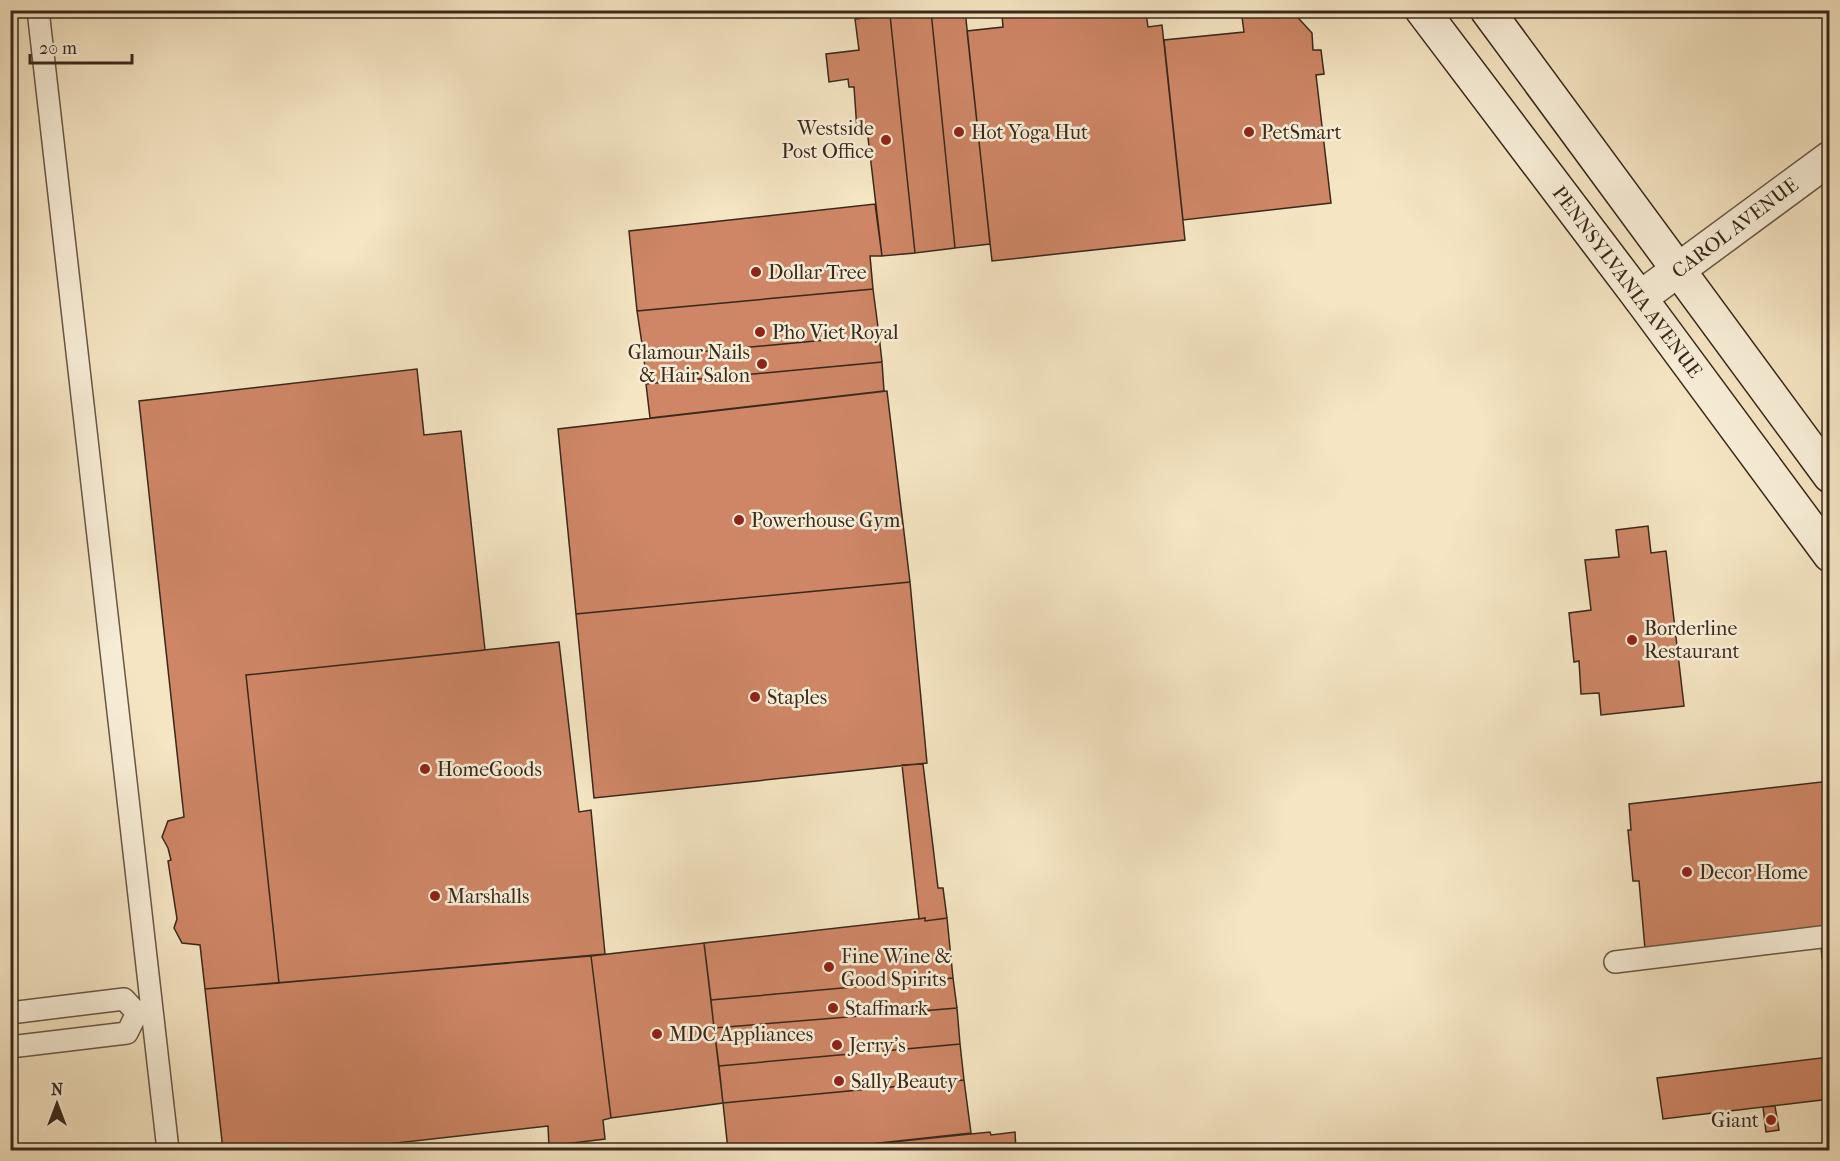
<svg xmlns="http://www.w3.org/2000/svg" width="1840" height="1161" viewBox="0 0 1840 1161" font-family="'IM FELL French Canon',serif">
  <rect width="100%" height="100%" fill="#f5e5c3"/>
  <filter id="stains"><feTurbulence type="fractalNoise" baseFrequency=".00333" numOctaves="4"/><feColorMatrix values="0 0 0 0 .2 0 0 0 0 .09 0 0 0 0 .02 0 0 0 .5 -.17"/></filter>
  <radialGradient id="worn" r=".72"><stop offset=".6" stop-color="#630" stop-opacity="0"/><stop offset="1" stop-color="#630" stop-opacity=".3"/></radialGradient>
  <path fill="#ce8666" stroke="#3a281b" stroke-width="1.5" d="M965,10L990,244L955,248L931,11Z
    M1046,10H1109V16L1146,13L1148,27L1162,25L1185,240L992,261L967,31L1003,27L1002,15Z
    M1249,10H1291L1312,33L1313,50H1321L1324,74L1316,75L1331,203L1183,220L1164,40L1244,32L1242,17Z
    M931,11L955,248L915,253L890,15Z
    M890,15L915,253L882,256L867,129L857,130L854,87H849L848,79L829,82L826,54L859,50L855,19Z
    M875,204L882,256H870L873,289L637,311L629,231Z
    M873,289L879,335L644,357L637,311Z
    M879,335L882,362L646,384L644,357Z
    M882,362L884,391L650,418L646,384Z
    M417,369L424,435L461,431L485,650L246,675L279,983L205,989L200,945L182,943L174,928L177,919L168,861L171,860L168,848L162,837L168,821L184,817L139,401Z
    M887,391L910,582L576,614L558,429Z
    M1648,526L1651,553L1666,551L1684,706L1601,715L1599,693L1581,694L1579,661L1574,662L1569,613L1591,610L1585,560L1619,557L1616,530Z
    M910,582L927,763L594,798L576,614Z
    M559,642L579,812L591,810L605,954L279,983L246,675Z
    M923,764L938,888H943L947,918L925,921V918L919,919L902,765Z
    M1830,781V958H1822L1820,930L1645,949L1639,881H1633L1628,830H1631L1629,804Z
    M925,918V921L947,918L953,978L711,1000L704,943Z
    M704,943L723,1103L611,1118L591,956Z
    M591,956L611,1118L603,1120L605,1139L549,1146L548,1126L334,1150H223L205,989Z
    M953,978L957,1008L714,1028L711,1000Z
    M957,1008L960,1044L719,1066L714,1028Z
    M960,1044L964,1080L723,1103L719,1066Z
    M1829,1057L1830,1099L1663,1119L1657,1078Z
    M964,1080L971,1133L815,1150H728L723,1103Z
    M1775,1106L1779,1130L1766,1132L1763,1107Z
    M990,1132L991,1135L1015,1132L1016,1150H815Z"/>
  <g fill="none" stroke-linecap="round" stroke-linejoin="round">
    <defs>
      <path id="lane" d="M38,10L168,1150
        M1615,962L1821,937
        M10,1013L124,999L137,1013L127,1033L10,1047"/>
      <path id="street" d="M1640,298L1830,158"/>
      <path id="secondary" d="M1422,10L1640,298L1830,555
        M1487,10L1830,476"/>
    </defs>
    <use href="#lane" stroke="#695745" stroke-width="24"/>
    <use href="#street" stroke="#695745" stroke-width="36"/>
    <use href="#secondary" stroke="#3a281b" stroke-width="36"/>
    <use href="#lane" stroke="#f8eed8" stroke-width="21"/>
    <use href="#street" stroke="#f8eed8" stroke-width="33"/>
    <use href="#secondary" stroke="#f8eed8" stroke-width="33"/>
  </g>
  <g fill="#8f2418" stroke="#f8eed8" stroke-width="2">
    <circle cx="959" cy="132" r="6"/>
    <circle cx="1249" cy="132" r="6"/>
    <circle cx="886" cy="140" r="6"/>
    <circle cx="756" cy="272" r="6"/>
    <circle cx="760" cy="332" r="6"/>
    <circle cx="762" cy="364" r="6"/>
    <circle cx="739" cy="520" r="6"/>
    <circle cx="1632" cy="640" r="6"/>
    <circle cx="755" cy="697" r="6"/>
    <circle cx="425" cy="769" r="6"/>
    <circle cx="1687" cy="872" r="6"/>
    <circle cx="435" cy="896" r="6"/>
    <circle cx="829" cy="967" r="6"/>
    <circle cx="833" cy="1008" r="6"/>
    <circle cx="657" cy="1034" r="6"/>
    <circle cx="837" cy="1045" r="6"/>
    <circle cx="839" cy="1081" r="6"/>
    <circle cx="1771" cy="1120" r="6"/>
  </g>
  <g text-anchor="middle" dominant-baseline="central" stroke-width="5" stroke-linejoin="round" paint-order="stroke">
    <g font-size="20" fill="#3a281b" stroke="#f8eed8" text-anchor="start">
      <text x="874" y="128" text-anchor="end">Westside<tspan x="874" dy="23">Post Office</tspan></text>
      <text x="971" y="132">Hot Yoga Hut</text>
      <text x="1261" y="132">PetSmart</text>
      <text x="768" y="272">Dollar Tree</text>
      <text x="772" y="332">Pho Viet Royal</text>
      <text x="750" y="352" text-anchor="end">Glamour Nails<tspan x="750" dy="23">&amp; Hair Salon</tspan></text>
      <text x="751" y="520">Powerhouse Gym</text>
      <text x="1644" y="628">Borderline<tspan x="1644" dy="23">Restaurant</tspan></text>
      <text x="767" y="697">Staples</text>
      <text x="437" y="769">HomeGoods</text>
      <text x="1699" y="872">Decor Home</text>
      <text x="447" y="896">Marshalls</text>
      <text x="841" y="956">Fine Wine &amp;<tspan x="841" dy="23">Good Spirits</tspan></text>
      <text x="845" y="1008">Staffmark</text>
      <text x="669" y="1034">MDC Appliances</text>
      <text x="849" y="1045">Jerry's</text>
      <text x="851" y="1081">Sally Beauty</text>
      <text x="1759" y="1120" text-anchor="end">Giant</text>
    </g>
    <g font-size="20" fill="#3a281b" stroke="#f8eed8">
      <text transform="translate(1735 228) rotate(-37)">CAROL AVENUE</text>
      <text transform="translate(1627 282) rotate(53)">PENNSYLVANIA AVENUE</text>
    </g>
  </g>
  <rect width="1840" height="1161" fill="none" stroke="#f5e5c3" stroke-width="36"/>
  <rect x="12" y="12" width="1816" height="1137" fill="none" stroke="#3a281b" stroke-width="3"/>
  <rect x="18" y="18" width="1804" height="1125" fill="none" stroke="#3a281b" stroke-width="1.5"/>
  <g transform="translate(57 1104)" stroke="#f8eed8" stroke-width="4.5" paint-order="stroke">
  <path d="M0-4.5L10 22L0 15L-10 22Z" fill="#3a281b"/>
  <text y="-9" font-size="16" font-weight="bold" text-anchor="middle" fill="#3a281b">N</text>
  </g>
  <path d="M30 54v9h102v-9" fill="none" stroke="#3a281b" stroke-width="3"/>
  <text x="39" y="54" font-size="18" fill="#3a281b" stroke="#f8eed8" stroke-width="4.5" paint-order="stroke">20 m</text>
  <rect width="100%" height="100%" filter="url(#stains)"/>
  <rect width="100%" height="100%" fill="url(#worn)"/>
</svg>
